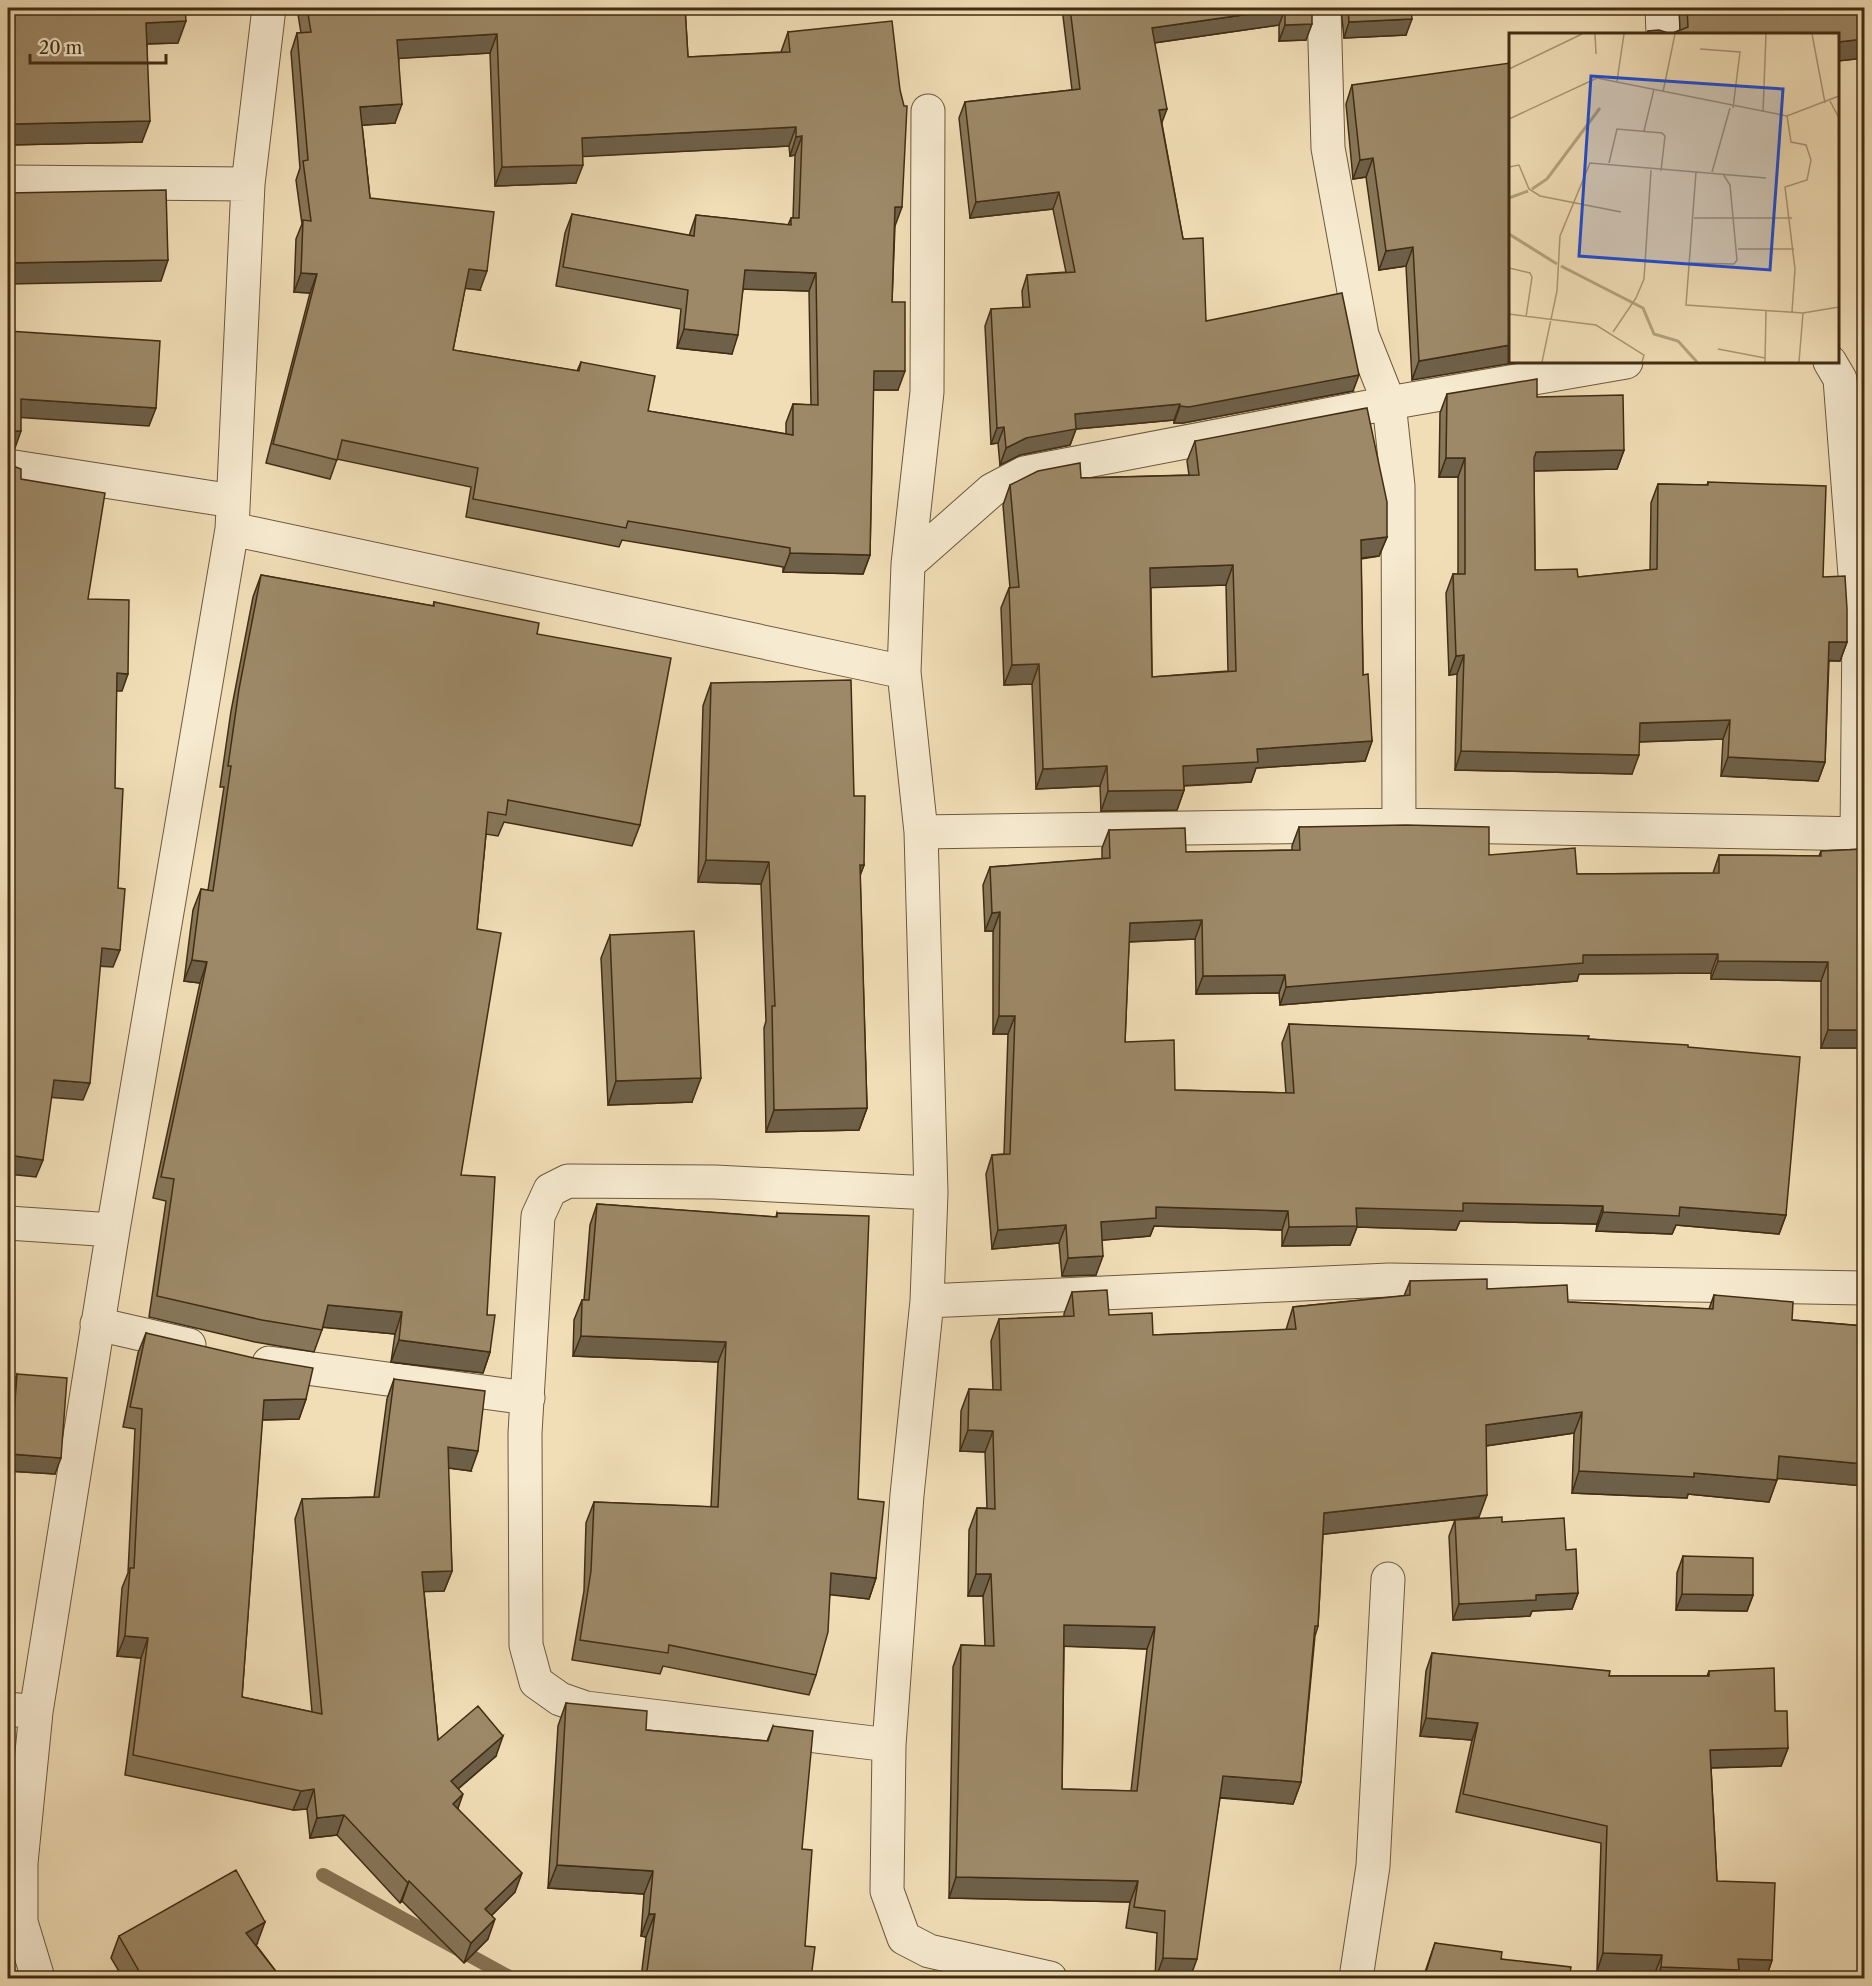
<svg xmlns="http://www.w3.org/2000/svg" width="1872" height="1986" viewBox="0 0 1872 1986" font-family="'Libre Caslon Text',serif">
  <rect width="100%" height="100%" fill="#f1deb7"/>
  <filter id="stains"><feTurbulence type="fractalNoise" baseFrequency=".00333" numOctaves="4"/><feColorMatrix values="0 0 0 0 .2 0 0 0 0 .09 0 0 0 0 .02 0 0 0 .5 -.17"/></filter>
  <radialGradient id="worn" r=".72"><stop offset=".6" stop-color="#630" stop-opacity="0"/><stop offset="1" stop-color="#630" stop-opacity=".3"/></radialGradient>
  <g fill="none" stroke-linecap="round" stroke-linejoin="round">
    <path stroke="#877354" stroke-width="14" d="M323,1875L511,1978"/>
    <defs>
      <path id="street" d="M1324,8L1328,148L1362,335L1389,403L1398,486L1399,825
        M1662,8L1663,34
        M928,111L927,392L908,564L904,672L921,832L931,1193L927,1301L907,1495L889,1745L887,1891L904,1938L929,1951L1050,1978
        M8,182L248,184
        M1830,362L1840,379L1859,627L1857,833
        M8,466L233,501
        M232,529L904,672
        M908,564L992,490L1024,473L1389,403L1626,362
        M921,832L1399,825L1864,834
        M8,1223L113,1230
        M927,1301L1389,1280L1864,1288
        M97,1324L189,1345
        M269,1363L528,1398
        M8,1709L36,1712
        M889,1745L586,1708L560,1699L536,1682L526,1645L525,1433L538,1216L550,1190L568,1181L715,1182L931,1193
        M38,1978L21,1922V1863L36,1712L113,1230L232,529L248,184L269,8
        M1356,1978L1373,1866L1388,1579"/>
    </defs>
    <use href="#street" stroke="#6d593c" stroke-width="35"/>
    <use href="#street" stroke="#f6ead0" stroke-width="33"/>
  </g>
  <path fill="#877659" stroke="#412d13" stroke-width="1.5" fill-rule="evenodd" d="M8,8L178,43L147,44L142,142L8,145Z
    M297,8H685L688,57L781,52L788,32L895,226L892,302L898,390H873L870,555L863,574L783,572V567L622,540L619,547L466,517L471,487L337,459L330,479L266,463L310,293L294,292L296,239L302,224L296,180L300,168L291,52L297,33H301ZM490,53L495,186L576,183L582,156L789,146L790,156L795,155L793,218H791L788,225L696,215L689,236L572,214L565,233L556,286L681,309L677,348L732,354L743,289L809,291L811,405L793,404L786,423V434L648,411L581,362L577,371L453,350L465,288L480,290L370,198L362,125L395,123L399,58Z
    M1062,8H1312L1306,40L1279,41V25L1154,43L1162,124L1183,239L1206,321L1353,391L1183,423H1174V420L1076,429L1070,445L1020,455L1000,465L998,443L991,444L985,326L991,309L1023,308L1022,291L1027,275L1066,272L1053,209L970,218L959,118L965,102L1072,90Z
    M1341,8H1411L1406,35L1344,38Z
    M1679,8H1864V58L1838,61V34H1647L1648,31L1671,34L1680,30Z
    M1352,85L1510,143L1412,380L1406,266L1379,270L1366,177L1353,179L1346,104Z
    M1447,394L1537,397L1624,450L1617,469L1534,471L1535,570L1578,577L1650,570L1651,503L1658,484L1707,485L1708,482L1823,577L1847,642L1840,661H1829L1825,762L1818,781L1721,776L1723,739L1639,742L1632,774L1455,770L1457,674L1449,675L1446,593L1453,574H1458V477H1439L1440,413Z
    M1195,441L1387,537L1379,556L1361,559L1363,675L1372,741L1365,761L1256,768L1251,782L1184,786V790L1177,810L1101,811L1100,786L1036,789L1032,684L1004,685L1001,608L1009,588H1010L1003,505L1010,485L1081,478L1189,475L1187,461ZM1226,585L1228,671L1152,677L1151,587Z
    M261,575L433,606L434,602L537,634L640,825L632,846L504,822L498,836L486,834L477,929L461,1175L487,1315L490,1352L483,1373L391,1362L395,1334L323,1327L314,1352L255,1342L149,1317L166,1201L153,1198L200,983L184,981L193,910L201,889L208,890L224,787H220L231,711L253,597Z
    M711,683L854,796L864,865L860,875L867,1108L859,1130L766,1132L764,1028L766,1021L761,884L698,882L703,706Z
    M1299,827L1489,855L1577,874L1713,873L1719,855L1819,856L1821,851L1864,849V1048H1821V981L1711,979V973L1579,974L1577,981L1280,1005L1279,993L1196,994L1195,939L1129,942L1125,1042L1175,1090L1286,1093L1282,1043L1289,1024L1588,1039L1688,1047L1786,1215L1779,1234L1676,1225L1672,1234L1596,1231L1597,1224L1460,1221L1456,1230L1357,1227L1350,1245L1282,1246V1230L1154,1226L1150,1236L1102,1240L1096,1275L1062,1276L1059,1243L992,1249L986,1174L992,1155L1004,1154L1008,1034H993V931H985L983,885L990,867L1102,859V848L1109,830L1186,852L1292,850V846Z
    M610,935L692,1102L608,1105L601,958Z
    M597,1204L776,1217L777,1213L858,1499L876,1578L869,1599L830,1594L816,1675L809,1695L663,1666L660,1674L572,1660L584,1591L586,1523L594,1502L711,1507L718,1362L573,1356L574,1320L582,1300H584L590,1225Z
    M1410,1281L1487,1289L1568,1302L1709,1309L1714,1295L1792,1320L1864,1326V1486L1777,1478L1769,1502L1688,1494L1687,1498L1572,1493L1574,1433L1486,1446L1479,1517L1323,1534L1318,1626L1315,1636L1301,1782L1293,1804L1220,1798L1190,1978H1155L1157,1933L1126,1928L1130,1902L949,1898L953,1667L961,1645L985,1646L983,1596H968L969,1530L977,1508H987L985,1452L960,1451L961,1411L969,1389L993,1390L991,1341L999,1319L1064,1317V1314L1072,1292L1109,1315L1153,1335L1286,1330L1293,1307L1404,1296ZM1064,1646L1147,1649L1131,1791L1062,1789Z
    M146,1333L306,1399L299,1419L262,1420L242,1697L312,1712L295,1519L302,1499L374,1497L387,1399L394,1379L471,1471L448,1468L452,1571L444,1591H424L438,1740L496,1756L458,1789V1809L515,1892L491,1916L488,1939L464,1963L402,1901L400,1903L337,1835L310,1838L307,1809L293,1810L125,1775L141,1658L117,1656L122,1588L128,1573L135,1429L123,1427L138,1353Z
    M17,1374L55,1474L8,1471V1440L11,1390Z
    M1455,1520L1566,1550L1578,1593L1572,1609L1532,1611L1530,1616L1453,1620L1449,1536Z
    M1683,1556L1753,1595L1747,1611L1676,1610L1677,1573Z
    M1432,1653L1609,1676H1707L1709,1671L1775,1711L1788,1748L1781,1766L1711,1768L1717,1881L1772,1960L1766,1978L1736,1977V1978H1655V1973L1597,1971L1601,1843L1456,1812L1472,1740L1420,1736L1426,1671Z
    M566,1703L646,1730L767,1741L773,1726L802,1849L805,1946L811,1978H641L646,1937L641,1936L644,1894L548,1888L558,1726Z
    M119,1936L257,1944L256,1945L281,1978H123L111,1958Z
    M1435,1943L1501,1959L1569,1978H1423Z"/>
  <path fill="#6e6049" stroke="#412d13" stroke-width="1.5" d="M1285,9L1279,25L1146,44L1152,28Z
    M1412,19L1406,35L1344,38L1349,22Z
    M186,21L178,43L139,44L146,23Z
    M1312,24L1306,40L1279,41L1285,25Z
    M497,34L490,53L390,59L397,40Z
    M1864,39V58L1838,61V42Z
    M402,104L395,123L353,126L360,107Z
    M1167,109L1161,125L1159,110Z
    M8,117L13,118L8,135Z
    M150,121L142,142L8,145V141L14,124Z
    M1509,121H1510V140Z
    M796,127L789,146L575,157L582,138Z
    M802,136L795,155L790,156L796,137Z
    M1373,158L1366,177L1353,179L1360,160Z
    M583,165L576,183L495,186L502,167Z
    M1059,192L1053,209L970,218L976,202Z
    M895,207H902L895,226H888Z
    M1413,247L1406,266L1379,270L1386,251Z
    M168,260L161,281L8,284V263Z
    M469,269L487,271L480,290L462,288Z
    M745,270L816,273L809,291L739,289Z
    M301,273L317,274L310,293L294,292Z
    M684,329L738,335L732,354L677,348Z
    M1510,345V362H1519L1412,380L1419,361Z
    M874,371H905L898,390H867Z
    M1359,375L1353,391L1183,423H1174L1180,406Z
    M21,399L156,408L149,426L14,417Z
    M1180,404L1174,420L1076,429L1070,445L1020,455L1000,465L1006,448L1075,414Z
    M1004,427L998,443L991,444L997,428Z
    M8,431H21L15,448H8Z
    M1624,450L1617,469L1529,471L1536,452Z
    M1446,458H1465L1458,477H1439Z
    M1387,537L1379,556L1353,559L1361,540Z
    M790,553L870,555L863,574L783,572Z
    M1233,565L1226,585L1143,588L1150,568Z
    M1829,642H1847L1840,661L1822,660Z
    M1464,655L1457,674L1449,675L1456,656Z
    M1039,664L1032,684L1004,685L1012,665Z
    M117,673L128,674L122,691H111Z
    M1730,720L1723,739L1633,742L1640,723Z
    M1372,741L1365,761L1256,768L1251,782L1176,786L1183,766L1257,749Z
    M1461,751L1639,755L1632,774L1455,770Z
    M1728,757L1825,762L1818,781L1721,776Z
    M1107,766L1100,786L1036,789L1043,769Z
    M1184,790L1177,810L1101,811L1108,791Z
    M706,860L769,862L761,884L698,882Z
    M860,865H864L856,887Z
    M1000,912L993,931H985L992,913Z
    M1202,920L1195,939L1123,942L1130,923Z
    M102,948L120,950L113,967L96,966Z
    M1718,954L1711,973L1579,974L1577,981L1280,1005L1286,987L1583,955Z
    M192,960L207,962L200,983L184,981Z
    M1718,961L1828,962L1821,981L1711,979Z
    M1285,975L1279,993L1196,994L1203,976Z
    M999,1016H1015L1008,1034H993Z
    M1828,1030H1864V1048H1821Z
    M701,1078L692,1102L608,1105L616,1081Z
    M54,1080L90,1083L83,1100L47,1097Z
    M867,1108L859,1130L766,1132L774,1110Z
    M8,1155L43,1160L36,1177L8,1174Z
    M1463,1203L1603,1206L1597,1224L1460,1221L1456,1230L1357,1227L1350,1245L1282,1246L1289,1227L1356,1208Z
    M1156,1207L1288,1211L1282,1230L1154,1226L1150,1236L1094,1241L1101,1222Z
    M1680,1207L1786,1215L1779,1234L1676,1225L1672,1234L1596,1231L1603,1212Z
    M1066,1225L1059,1243L992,1249L998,1230Z
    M1103,1256L1096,1275L1062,1276L1068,1258Z
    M328,1305L402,1312L395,1334L320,1327Z
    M581,1336L726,1342L718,1362L573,1356Z
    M399,1340L490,1352L483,1373L391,1362Z
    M306,1399L299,1419L257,1420L264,1400Z
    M1582,1412L1574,1433L1478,1447L1486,1425Z
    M968,1430L993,1431L985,1452L960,1451Z
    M448,1447L478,1451L471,1471L441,1467Z
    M11,1454L61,1458L55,1474L8,1471V1464Z
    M1779,1456L1864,1464V1486L1771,1478Z
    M1579,1471L1694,1473L1777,1480L1769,1502L1688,1494L1687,1498L1572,1493Z
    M1487,1495L1479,1517L1316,1535L1324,1513Z
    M452,1571L444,1591L415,1592L422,1572Z
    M831,1573L876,1578L869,1599L824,1594Z
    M976,1574H991L983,1596H968Z
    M1578,1593L1572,1609L1532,1611L1530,1616L1453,1620L1459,1604L1536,1595Z
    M1682,1594L1753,1595L1747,1611L1676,1610Z
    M1064,1625L1155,1627L1147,1649L1056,1646Z
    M125,1636L148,1638L141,1658L117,1656Z
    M1426,1718L1478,1723L1472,1740L1420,1736Z
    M503,1736L496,1756L444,1801L451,1781Z
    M1788,1748L1781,1766L1703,1768L1710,1750Z
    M1223,1776L1301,1782L1293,1804L1216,1797Z
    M314,1789L307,1809L293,1810L301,1791Z
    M463,1794L456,1814L453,1804Z
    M344,1815L337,1835L310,1838L317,1818Z
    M557,1865L653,1871L644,1894L548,1888Z
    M522,1873L515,1892L478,1929L485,1909Z
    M956,1877L1138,1881L1130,1902L949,1898Z
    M409,1881L402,1901L400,1903L408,1883Z
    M649,1914H655L646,1937L641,1936Z
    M495,1919L488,1939L464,1963L471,1943Z
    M265,1922L257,1944L239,1954L246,1933Z
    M1603,1953L1662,1955L1655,1973L1597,1971Z
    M1163,1958L1197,1959L1190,1978H1156Z
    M1738,1959L1772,1960L1766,1978L1736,1977V1978H1657L1661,1967Z"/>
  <path fill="#9d8968" stroke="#412d13" stroke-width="1.5" fill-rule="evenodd" d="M8,8H185L186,21L146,23L150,121L14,124L13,118L8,117Z
    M307,8H685L688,57L790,52L788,32L892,21L900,90L904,106H907L902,207H895L892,302H905V371H874L870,555L790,553V548L628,521L626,528L473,499L478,468L342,440L337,460L273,444L317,274L301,273L303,220L311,221L303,161L308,160L297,33L311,32ZM497,34L502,167L583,165L582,138L796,127V137L802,136L799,218H791V225L696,215L694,236L572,214L563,267L688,290L684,329L738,335L745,270L816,273L818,405L793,404V435L648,411L655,376L581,362L579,371L453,350L469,269L487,271L494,212L370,198L360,107L402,104L397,40Z
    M1070,8H1312V24L1285,25V9L1152,28L1167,109L1159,110L1183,239L1203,238L1206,321L1342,293L1359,375L1189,407L1180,406V404L1075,414L1076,429L1026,438L1006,448L1004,427L997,428L991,309L1030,307L1027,275L1075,272L1059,192L976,202L965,102L1080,89Z
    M1348,8H1411L1412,19L1349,22Z
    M1687,8H1864V39L1838,42V34H1648V31L1659,30L1671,34L1688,27Z
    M1510,63V121H1509L1510,143V345L1419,361L1413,247L1386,251L1373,158L1360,160L1352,85Z
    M166,190L168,260L8,263V193Z
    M8,331L160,341L156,408L21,399V431H8Z
    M1537,379V397L1623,395L1624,450L1536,452L1534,458L1535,570L1577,569L1578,577L1657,569L1658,484L1708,485V482L1826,486L1823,577L1845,576L1847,609V642H1829L1825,762L1728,757L1730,720L1640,723L1639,755L1461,751L1464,655L1456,656L1453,574H1465V458H1446L1447,394Z
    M1367,408L1387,502V537L1361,540L1363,675L1368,674L1372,741L1257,749L1258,762L1183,766L1184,790L1108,791L1107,766L1043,769L1039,664L1012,665L1009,588L1019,587L1010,485L1038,471L1080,463L1081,478L1199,475L1195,441ZM1233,565L1236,671L1152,677L1150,568Z
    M8,464L21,469V479L105,493L88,599L129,600L128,674L117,673L115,788L123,789L118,888L125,889L120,950L102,948L90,1083L54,1080L43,1160L8,1155Z
    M261,575L434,606V602L539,623L537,634L671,658L640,825L508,800L506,815L488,812L477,929L501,933L461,1175L495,1177L487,1315H495L490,1352L399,1340L402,1312L328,1305L322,1330L262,1320L157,1296L174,1179L161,1177L207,962L192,960L201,889L213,891L231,766H228L239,689Z
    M851,680L854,796H865L864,865H860L867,1108L774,1110L772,1006H775L769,862L706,860L711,683Z
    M1406,825L1489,827V855L1575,848L1577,874L1719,873V855L1821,856V851L1864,849V1030H1828V962L1718,961V954L1583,955V963L1286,987L1285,975L1203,976L1202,920L1130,923L1125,1042L1174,1040L1175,1090L1294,1093L1289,1024L1589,1036L1588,1039L1688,1045V1047L1800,1057L1786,1215L1680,1207L1679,1216L1603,1212V1206L1463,1203V1211L1356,1208L1357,1226L1289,1227L1288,1211L1156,1207V1218L1101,1222L1103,1256L1068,1258L1066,1225L998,1230L992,1155L1010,1154L1015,1016H999L1000,912L992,913L990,867L1110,858L1109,830L1185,828L1186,852L1300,850L1299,827Z
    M694,931L701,1078L616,1081L610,935Z
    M597,1204L777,1217V1213L869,1216L858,1499L884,1502L876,1578L831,1573L828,1632L816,1675L669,1645L668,1653L580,1640L591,1571L594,1502L718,1507L726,1342L581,1336L582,1300H589Z
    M1487,1279V1289L1567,1285L1568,1302L1713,1309L1714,1295L1793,1302L1792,1320L1864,1326V1464L1779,1456L1777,1480L1694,1473V1477L1579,1471L1582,1412L1486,1425L1487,1495L1324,1513L1318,1626H1315L1301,1782L1223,1776L1197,1959L1163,1958L1165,1911L1134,1907L1138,1881L956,1877L961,1645L994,1646L991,1574H976L977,1508L995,1509L993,1431L968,1430L969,1389L1001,1390L999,1319L1074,1316L1072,1292L1107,1290L1109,1315L1152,1313L1153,1335L1296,1329L1293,1307L1410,1295V1281ZM1064,1625L1155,1627L1137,1791L1062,1789Z
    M146,1333L254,1358L313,1368L306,1399L264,1400L242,1697L322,1714L302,1499L379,1497L394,1379L485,1391L478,1451L448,1447L452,1571L422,1572L438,1740L478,1706L503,1736L451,1781L463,1794L453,1804L522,1873L485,1909L495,1919L471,1943L409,1881L408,1883L344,1815L317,1818L314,1789L301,1791L133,1755L148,1638L125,1636L130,1568H134L142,1409L130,1407Z
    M17,1374L67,1378L61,1458L11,1454Z
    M1502,1517V1522L1564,1518L1566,1550L1576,1549L1578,1593L1536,1595V1600L1459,1604L1455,1520Z
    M1683,1556L1753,1558V1595L1682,1594Z
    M1432,1653L1610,1671L1609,1676H1709V1671L1774,1668L1775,1711H1787L1788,1748L1710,1750L1717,1881L1775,1883L1772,1960L1738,1959L1739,1970L1661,1967L1662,1955L1603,1953L1607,1826L1463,1794L1478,1723L1426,1718Z
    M566,1703L647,1711L646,1730L768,1741L773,1726L813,1731L802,1849L812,1850L805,1946L815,1947L811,1978H646L655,1914H649L653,1871L557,1865Z
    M236,1870L265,1922L246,1933L281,1978H143L119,1936Z
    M1435,1943L1502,1952L1501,1959L1571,1967L1569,1978H1424Z"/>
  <g transform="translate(1509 33)">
    <rect width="330" height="330" fill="#f1deb7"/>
    <path fill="none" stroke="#b5a27f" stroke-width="3" d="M23,156L38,146L91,75M0,165L19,158M0,201L48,231M52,233L134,275L145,301L169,308L188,329"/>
    <path fill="none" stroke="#ab9775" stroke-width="1.5" d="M86,1L87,21M303,1L316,70M191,16L231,19L224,75M0,36L73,1M108,48L115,1M154,59L166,1M321,68L330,85M254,79L257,1M278,83L282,109L297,112L302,127L298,147L276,154L286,236L283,279M0,86L88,45L278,83L330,63M135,98L145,56M100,130L108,96L153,100L156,103L152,138M0,134L10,132L20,156L31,163L112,179M187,139L177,272L294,280L330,274M203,139L221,75M185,185H283M229,216H285M181,230L225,231L228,227L221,152L214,141M0,235L21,240L23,244L17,284M0,281L87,292L135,322L133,329M104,299L127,265L135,246L142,137M209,316L256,325M33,329L48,258L51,203L81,130L257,145M256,329L257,278M290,329L294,280"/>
    <path fill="#1d4ed8" fill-opacity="0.15" stroke="#1d4ed8" stroke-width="3" d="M82,43L274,56L261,237L70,223Z"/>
    <rect width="330" height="330" fill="none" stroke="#412d13" stroke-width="3"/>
  </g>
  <rect width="1872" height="1986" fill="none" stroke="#f1deb7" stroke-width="30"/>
  <rect x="9" y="9" width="1854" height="1968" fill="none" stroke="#412d13" stroke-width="3"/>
  <rect x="15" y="15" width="1842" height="1956" fill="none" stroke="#412d13" stroke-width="1.5"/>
  <path d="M30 54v9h136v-9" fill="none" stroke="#412d13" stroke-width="3"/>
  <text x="39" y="54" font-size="18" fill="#412d13" stroke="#f6ead0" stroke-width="4.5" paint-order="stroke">20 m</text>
  <rect width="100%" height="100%" filter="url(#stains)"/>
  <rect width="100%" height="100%" fill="url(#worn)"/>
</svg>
